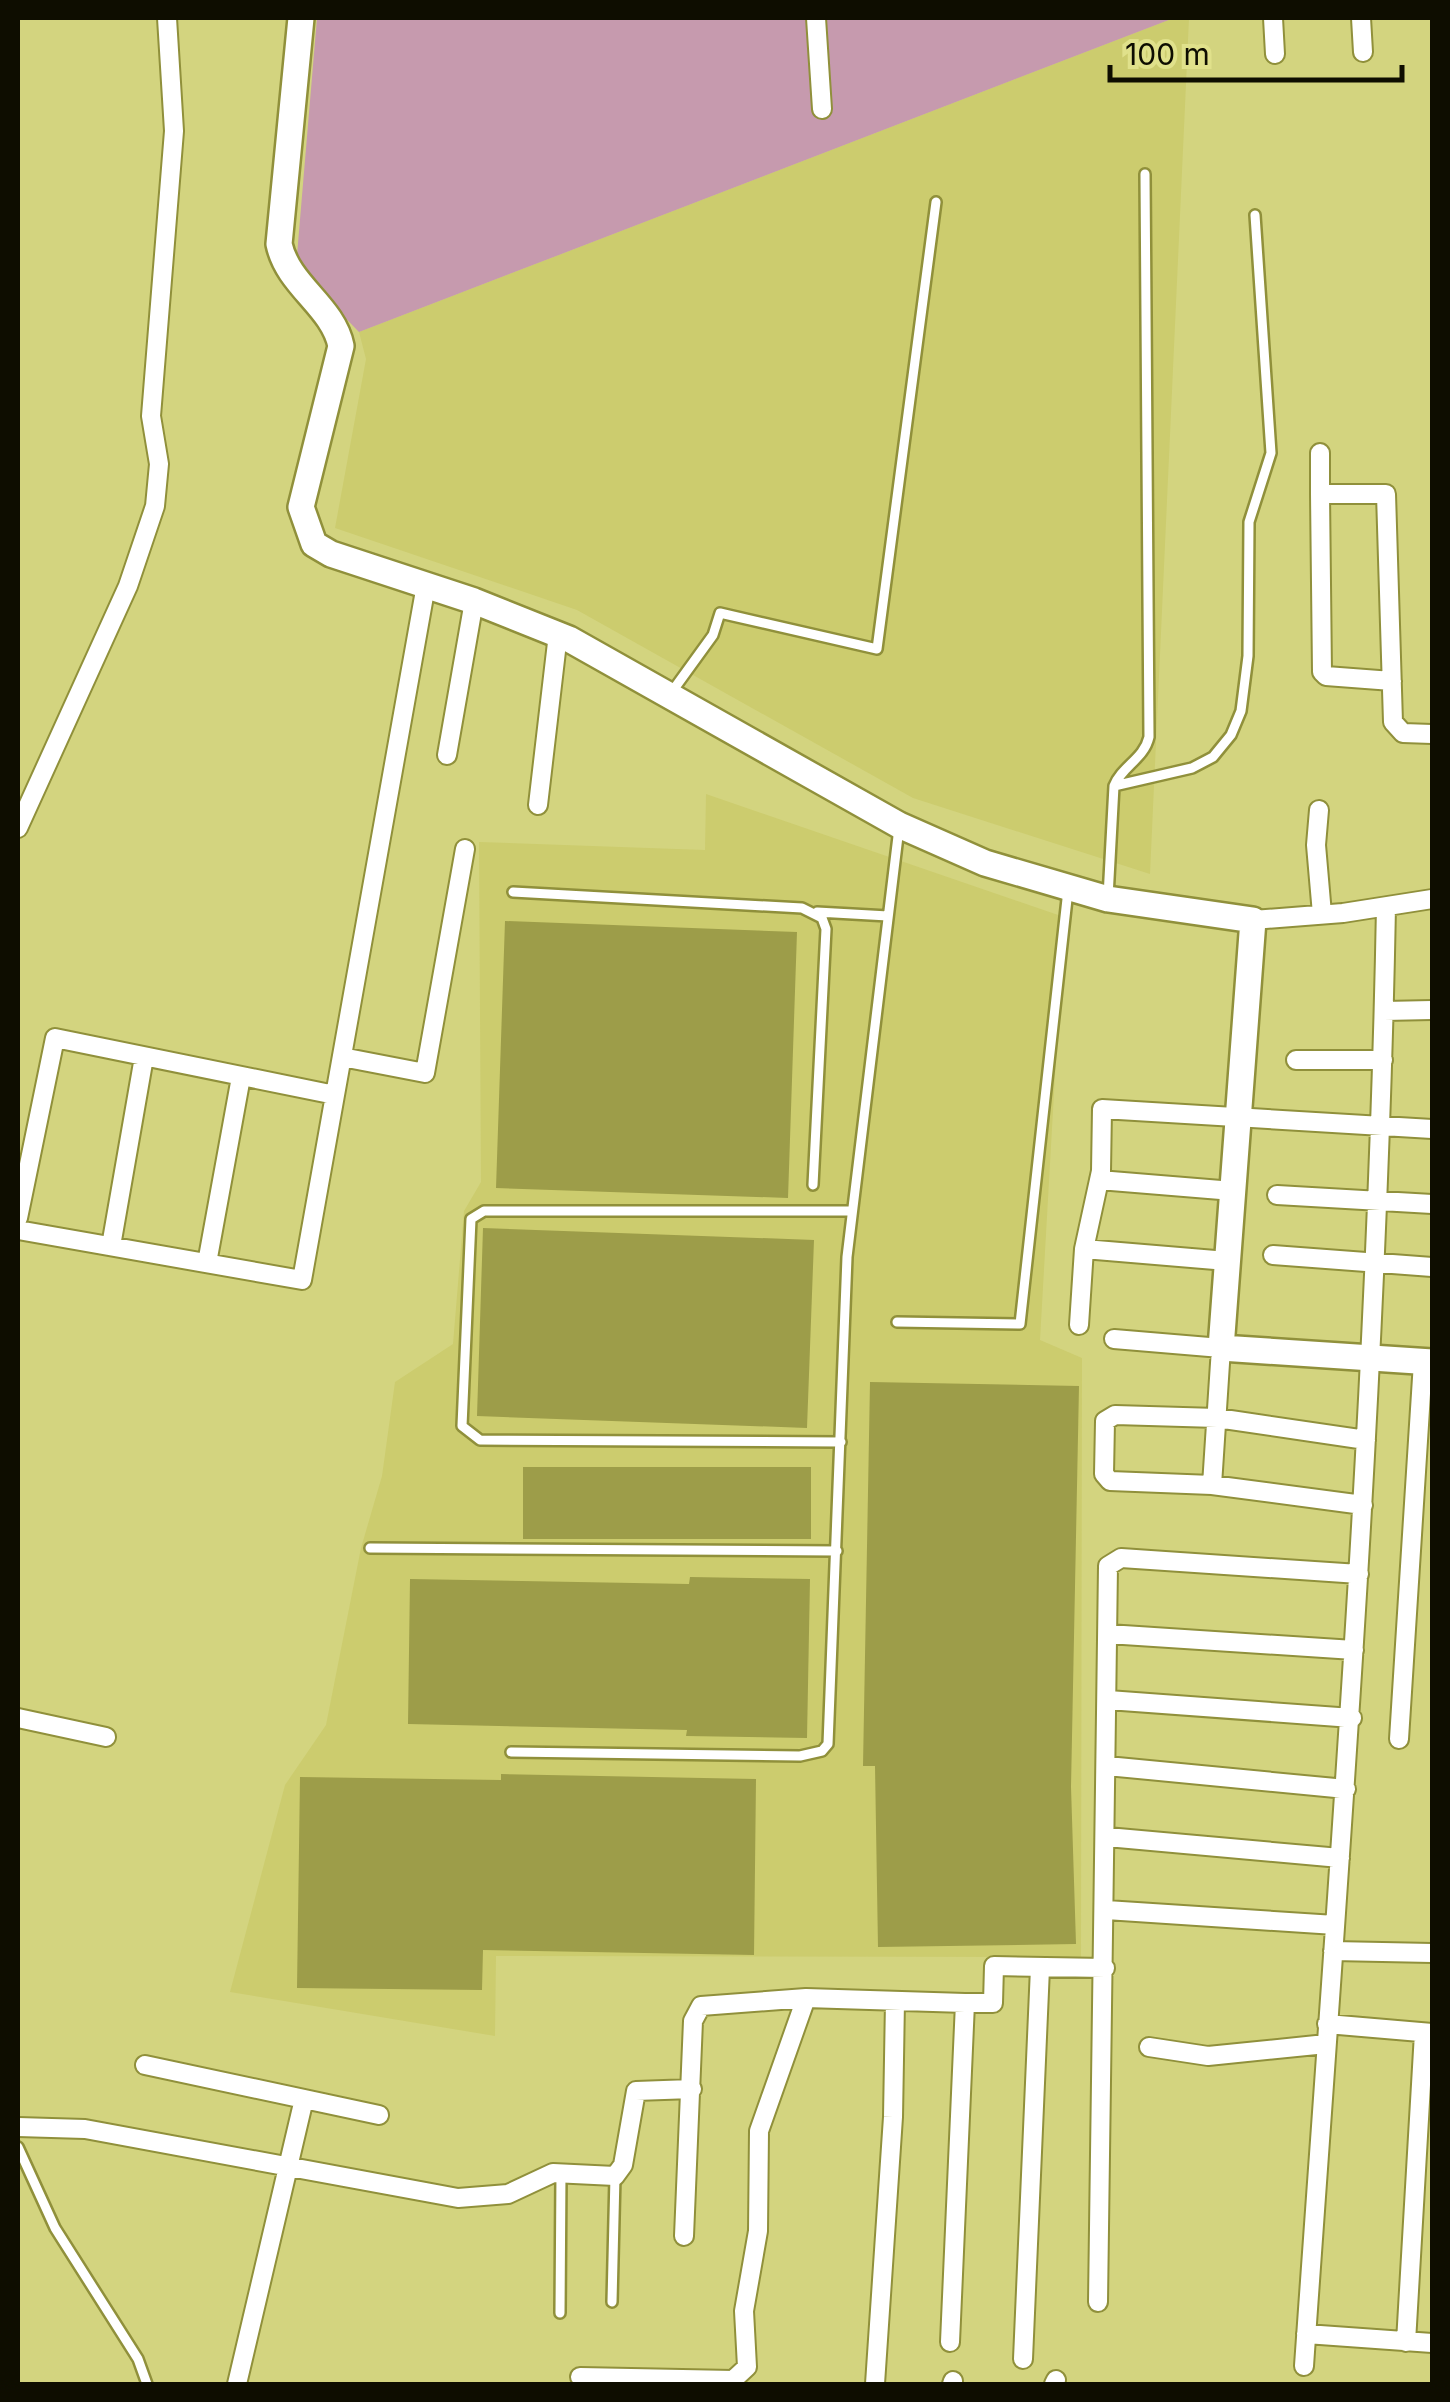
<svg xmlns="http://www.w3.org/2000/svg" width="1450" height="2402" viewBox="0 0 1450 2402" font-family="Inter,sans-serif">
  <rect width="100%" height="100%" fill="#d3d47f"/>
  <path fill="#cccc6e" d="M1174,18H1189L1150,874L913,798L577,610L335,528L366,359L359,332Z
    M706,794L1064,917L1040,1340L1082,1358L1081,1957L496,1956L495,2036L230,1992L285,1785L326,1725L361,1548L382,1476L395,1382L453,1344L464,1211L481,1182L479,842L705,850Z"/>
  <path fill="#c69aae" d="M317,18H1174L359,332L296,267Z"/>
  <path fill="#9d9d49" d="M505,921L797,932L788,1198L496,1188Z
    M483,1228L814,1240L807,1428L477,1416Z
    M870,1382L1079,1386L1071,1787L1076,1944L878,1947L875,1766H863Z
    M523,1467H811V1539H523Z
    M690,1577L810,1579L807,1738L686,1736L687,1730L408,1724L410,1579L689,1584Z
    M501,1774L756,1779L754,1955L483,1950L482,1990L297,1988L300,1777L501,1780Z"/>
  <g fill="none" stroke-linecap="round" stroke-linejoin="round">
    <defs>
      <path id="lane" d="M671,693L713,635L720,613L877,649L936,202
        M1114,786L1192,768L1213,757L1231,735L1241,711L1248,656L1249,522L1271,453L1255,215
        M513,892L802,908L822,918L826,929L813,1185
        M1108,897L1114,786C1122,766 1144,759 1149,737L1145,174
        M817,912L888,916
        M897,1322L1020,1324L1068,890
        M841,1442L480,1440L462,1426L471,1219L484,1211H851
        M370,1548L837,1551
        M511,1752L800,1756L822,1751L828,1744L847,1257L899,828
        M18,2147L55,2228L138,2359L147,2384
        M612,2302L615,2176
        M560,2313L561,2173"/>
      <path id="street" d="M816,18L822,109
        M1273,18L1275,54
        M1361,18L1363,52
        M1320,453V494H1386L1393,722L1403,733L1432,734
        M1320,494L1322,672L1326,676L1392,681
        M447,755L474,601
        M538,805L558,634
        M1319,810L1316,845L1322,914
        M18,828L128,586L155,506L159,464L151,416L174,131L167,18
        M1253,920L1343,913L1432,899
        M1384,1011L1432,1010
        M342,1057L425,1073L465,849
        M1296,1060H1383
        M1099,1180L1233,1191
        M1277,1195L1432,1204
        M18,1218L55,1038L335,1095
        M18,1230L302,1280L426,585
        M111,1246L144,1057
        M1084,1249L1227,1261
        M1273,1255L1432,1267
        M207,1263L241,1077
        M1079,1325L1084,1249L1101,1171L1102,1109L1432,1129
        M1114,1339L1221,1348L1212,1485
        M1363,1505L1212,1485L1110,1481L1104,1474L1105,1421L1115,1415L1217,1418L1366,1440
        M1108,1634L1354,1650
        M1108,1700L1352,1718
        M18,1718L106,1737
        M1399,1739L1423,1362
        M1107,1766L1346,1789
        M1107,1837L1340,1858
        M1106,1910L1335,1925
        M1333,1951L1432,1953
        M965,2003H993L994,1966L1105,1968
        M1327,2024L1432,2033
        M1149,2047L1208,2056L1326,2044
        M145,2065L379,2115
        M18,2127L85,2129L458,2198L508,2194L553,2173L615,2176L623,2165L636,2091L692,2089
        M684,2236L693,2021L701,2006L806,1998L965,2003L950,2342
        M1098,2302L1108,1566L1121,1558L1359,1574
        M1306,2334L1432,2343
        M1406,2342L1424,2033
        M1023,2359L1040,1968
        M1304,2366C1338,1880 1377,1394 1386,907
        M580,2377L733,2380L747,2367L744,2311L758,2231L759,2131L806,1998
        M237,2384L304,2099
        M875,2384L893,2117L895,2001
        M952,2384L953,2381
        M1054,2384L1056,2380"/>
      <path id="secondary" d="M301,18L279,244C288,286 333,306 341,346L301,507L314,544L331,554L474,601L569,639L899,825L985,863L1108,899L1253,920L1221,1348L1432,1362"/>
    </defs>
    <use href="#lane" stroke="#90903b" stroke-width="14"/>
    <use href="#street" stroke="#90903b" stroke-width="22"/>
    <use href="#secondary" stroke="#90903b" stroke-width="30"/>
    <use href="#lane" stroke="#fff" stroke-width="9"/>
    <use href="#street" stroke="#fff" stroke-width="18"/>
    <use href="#secondary" stroke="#fff" stroke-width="25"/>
  </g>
  <rect width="1450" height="2402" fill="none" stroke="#0e0d00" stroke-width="40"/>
  <path d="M1110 65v15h292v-15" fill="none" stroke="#0e0d00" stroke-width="5"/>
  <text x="1125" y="65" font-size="30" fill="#0e0d00" stroke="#e0e18b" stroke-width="8" paint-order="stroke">100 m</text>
</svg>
